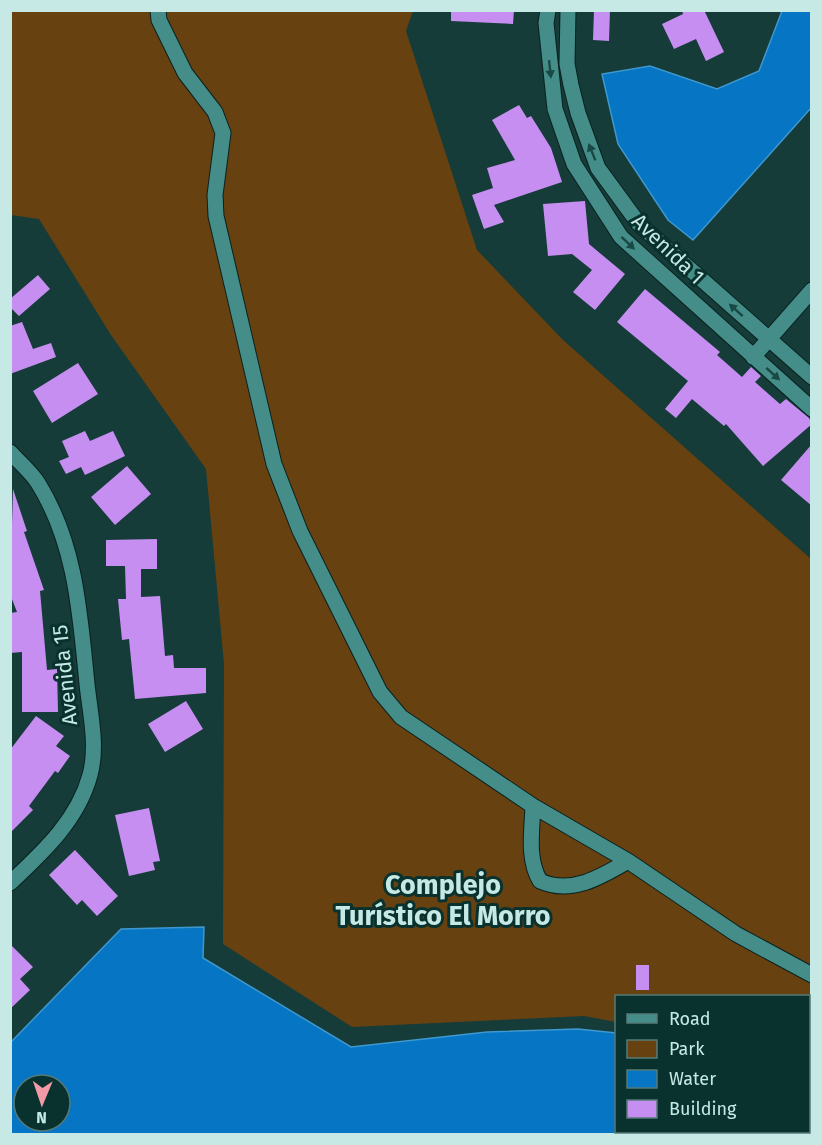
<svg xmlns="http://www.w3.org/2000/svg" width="822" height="1145" viewBox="0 0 822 1145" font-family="'Fira Sans',sans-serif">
  <rect width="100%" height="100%" fill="#153c39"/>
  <path fill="#674110" d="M11,11H413L406,31L477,250L563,340L811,559V1060L808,1059V996H616V1022L584,1016L352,1027L223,944L224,664L206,469L111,335L39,219L11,215Z"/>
  <path fill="#0575c4" stroke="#3f98ce" stroke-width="1.5" fill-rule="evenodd" d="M782,11H811V108L693,240L668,220L618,144L602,74L650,66L717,89L759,71Z
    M204,927L203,958L351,1047L487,1032L578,1029L616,1033V1132H808L809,1070H812L811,1134H11V1042L121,929ZM24,1085H60V1121H24Z"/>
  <path fill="#c68ef1" d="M451,10H514L513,24L451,21Z
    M594,10H610L609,41L593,40Z
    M682,10H704L724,52L706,61L696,39L674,49L662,24L683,14Z
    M519,105L527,118L531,116L551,148L562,182L494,205L504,222L484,229L472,195L493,188L487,168L515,160L492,120Z
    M585,201L589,244L625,274L595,310L573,292L592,270L572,254L548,256L543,204Z
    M38,275L50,289L19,316L10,307V299Z
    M645,289L720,352L717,355L742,377L751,367L761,376L755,382L780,404L786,399L809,418L812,424L763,466L726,424L724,426L692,399L676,418L665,409L688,381L617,322Z
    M22,322L33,349L51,343L56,357L10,374V326Z
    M78,363L98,394L52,423L33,391Z
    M85,431L90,441L113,431L125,456L85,475L81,467L66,474L59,461L69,457L62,441Z
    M812,444V506L781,480Z
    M127,466L151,494L115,525L91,497Z
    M13,489L27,531L24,532L44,590L40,591L47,670L57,669L58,712H22V652L10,653V613L17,612L10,594Z
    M157,539V569H141V597L160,596L165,656L173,655L174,668H206V693L135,699L129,639L122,640L118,599H126L125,566H106V540Z
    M186,701L203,729L165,752L148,724Z
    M36,716L64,736L56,746L70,756L58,773L55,771L29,806L33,810L10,833V750Z
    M149,808L160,861L153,862L155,870L129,876L115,815Z
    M75,850L118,896L97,916L82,900L77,905L49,875Z
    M10,944L33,967L20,979L30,990L10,1009Z
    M636,965H649V990H636Z"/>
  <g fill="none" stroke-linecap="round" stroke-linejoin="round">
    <defs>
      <path id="minor" d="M158,10L159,20L185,73L215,112L223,133L215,195L216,216L274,464L300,531L380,692L401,717L533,806L628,861L736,934L812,975
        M548,10L546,23L555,109L574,164L621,237L812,409
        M568,10L567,64L571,85L578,113L598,168L639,224L812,377
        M753,357L812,290
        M10,452C19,462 31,472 38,483C76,544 80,614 87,684C90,713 98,746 90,775C78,820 43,852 10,883
        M533,806C532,831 527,859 540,881C571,895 601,877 628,861"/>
    </defs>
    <use href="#minor" stroke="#0a211f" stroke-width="17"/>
    <use href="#minor" stroke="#448d88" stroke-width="15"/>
  </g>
  <defs><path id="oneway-solid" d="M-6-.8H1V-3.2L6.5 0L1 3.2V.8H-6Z" transform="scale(1.5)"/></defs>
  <g fill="#184945">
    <use href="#oneway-solid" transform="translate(550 69) rotate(84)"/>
    <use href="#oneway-solid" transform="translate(592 152) rotate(-112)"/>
    <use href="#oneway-solid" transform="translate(628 243) rotate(43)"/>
    <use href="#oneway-solid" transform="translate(736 310) rotate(-138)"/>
    <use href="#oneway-solid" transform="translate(773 374) rotate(42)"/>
  </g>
  <g text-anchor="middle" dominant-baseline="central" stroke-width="6" stroke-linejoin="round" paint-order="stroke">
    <g font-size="21" fill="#c6e9e5" stroke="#09322f">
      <text transform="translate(668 249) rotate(44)">Avenida 1</text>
      <text transform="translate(65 675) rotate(-96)">Avenida 15</text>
    </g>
    <g font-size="27" font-weight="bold" fill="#c6e9e5" stroke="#09322f">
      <text x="443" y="885">Complejo<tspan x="443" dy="31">Turístico El Morro</tspan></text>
    </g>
  </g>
  <rect width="822" height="1145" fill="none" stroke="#c6e9e5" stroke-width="24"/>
  <rect x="615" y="995" width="195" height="138" fill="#09322f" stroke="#557b78" stroke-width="1.5"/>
  <rect x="627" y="1014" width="30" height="9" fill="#448d88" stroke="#557b78" stroke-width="1.5"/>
  <text x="669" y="1025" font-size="18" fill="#c6e9e5">Road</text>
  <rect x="627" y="1040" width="30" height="18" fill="#674110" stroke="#557b78" stroke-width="1.5"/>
  <text x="669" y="1055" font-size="18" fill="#c6e9e5">Park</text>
  <rect x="627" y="1070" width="30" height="18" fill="#0575c4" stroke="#557b78" stroke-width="1.5"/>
  <text x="669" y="1085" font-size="18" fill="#c6e9e5">Water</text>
  <rect x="627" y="1100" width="30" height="18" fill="#c68ef1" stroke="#557b78" stroke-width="1.5"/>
  <text x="669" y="1115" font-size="18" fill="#c6e9e5">Building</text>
  <g transform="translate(42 1103) rotate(182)"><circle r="28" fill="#09322f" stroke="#557b78" stroke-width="1.5"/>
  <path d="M0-4.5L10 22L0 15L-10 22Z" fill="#f39aa9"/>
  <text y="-9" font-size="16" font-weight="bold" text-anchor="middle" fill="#c6e9e5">N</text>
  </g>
</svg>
